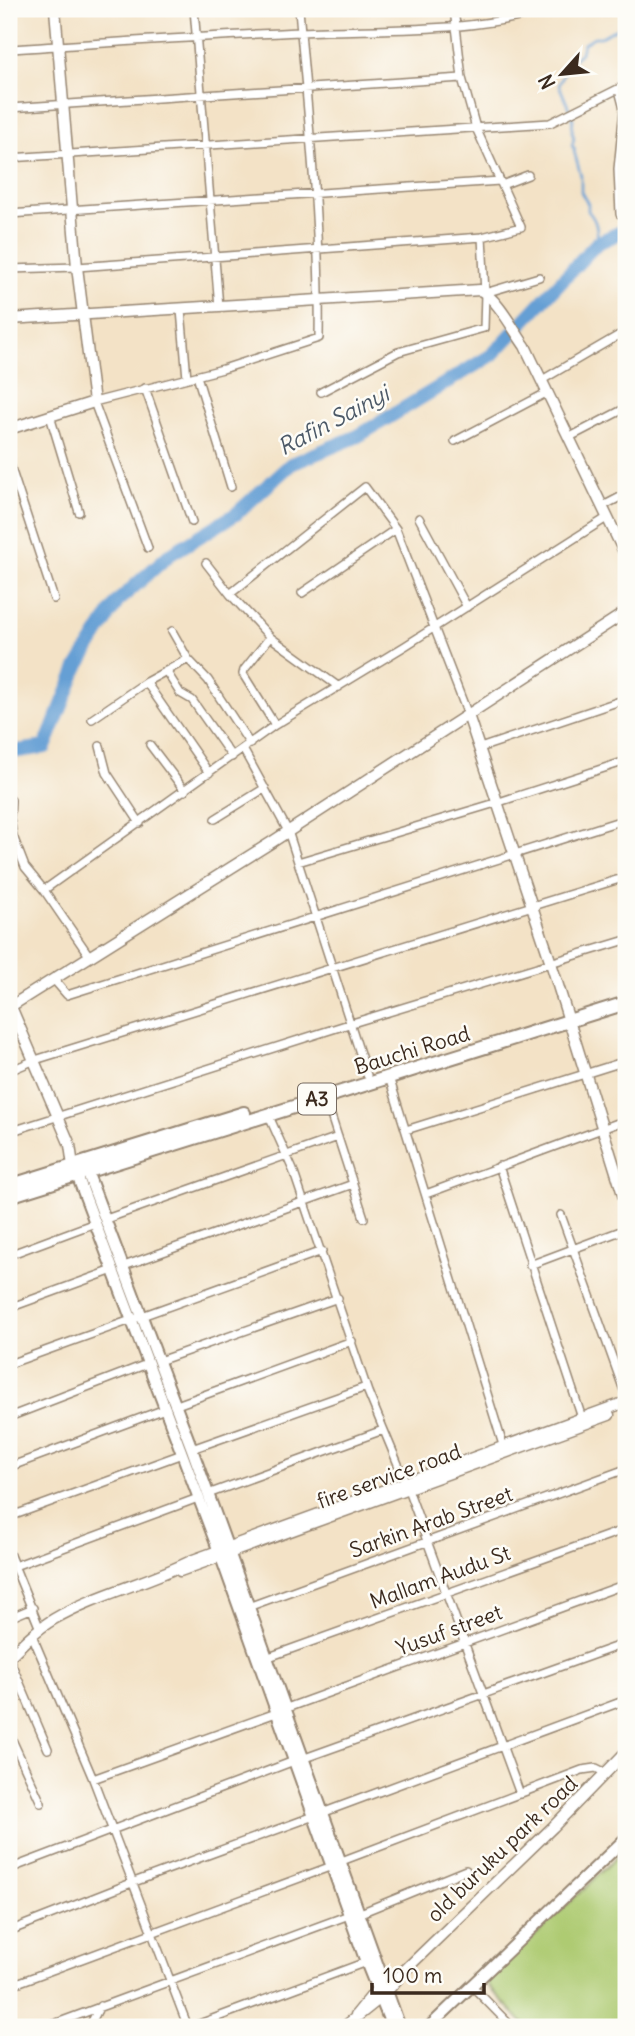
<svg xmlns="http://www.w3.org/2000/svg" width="635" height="2036" viewBox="0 0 635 2036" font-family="Delius,sans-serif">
  <rect width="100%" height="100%" fill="#fdfcf7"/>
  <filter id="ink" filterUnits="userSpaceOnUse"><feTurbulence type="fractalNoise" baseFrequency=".0143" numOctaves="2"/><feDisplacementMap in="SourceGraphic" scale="14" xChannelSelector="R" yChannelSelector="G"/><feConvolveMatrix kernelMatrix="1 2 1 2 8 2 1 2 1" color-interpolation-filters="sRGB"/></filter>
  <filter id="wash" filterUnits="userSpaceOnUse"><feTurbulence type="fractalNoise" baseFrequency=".00686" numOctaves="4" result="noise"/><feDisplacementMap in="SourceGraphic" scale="28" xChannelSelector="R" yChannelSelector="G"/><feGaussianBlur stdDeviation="1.57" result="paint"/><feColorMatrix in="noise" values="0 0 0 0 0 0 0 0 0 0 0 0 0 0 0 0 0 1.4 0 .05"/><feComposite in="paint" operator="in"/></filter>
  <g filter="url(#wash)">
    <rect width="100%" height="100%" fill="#f3e2c6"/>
    <path fill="#aecb72" stroke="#747a48" stroke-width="2" d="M626,1848V2027H527L486,1983Z"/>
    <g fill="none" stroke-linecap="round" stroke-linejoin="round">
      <path stroke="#659fd4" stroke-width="2.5" d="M597,243C598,230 597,221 588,211V204L581,192V176L574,151L575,149L572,146L574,138L572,132L573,118L559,85L568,64L581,53L583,44L594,37H601L626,23"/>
      <path stroke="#659fd4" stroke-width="14" d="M9,756L11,752L45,747L77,668L118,601L169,555L236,514L291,464L358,436L492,355L597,243L626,230"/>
    </g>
  </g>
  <g filter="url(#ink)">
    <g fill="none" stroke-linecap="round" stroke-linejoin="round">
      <defs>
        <path id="street" d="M194,9L219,307
          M9,49C106,43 203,36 301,32C383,28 470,34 549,9
          M619,90L624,109L618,169L620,214
          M9,108L462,78
          M9,158L550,123L626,85
          M502,185L528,175
          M9,214L500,181
          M9,269L77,267L482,237L521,227L476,128L462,78L454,9
          M485,293L539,277
          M181,310L187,378
          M197,376L231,487
          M542,380L626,331
          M145,388L192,522
          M321,392L398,352L484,328L485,293L482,237
          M50,416L79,512
          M570,437L626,408
          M455,441L548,392
          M9,462L54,599
          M603,506L626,494
          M419,518L467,607
          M148,548L94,402L223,369L319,338C321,228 308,118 299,9
          M206,563L230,594L270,637L339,687
          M302,593L396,529
          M230,594L365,487L396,529L468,715
          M172,631L188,659L208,680L250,744
          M270,637L244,670L243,674L275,725
          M166,671L180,693L192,700L232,757
          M146,682L209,773
          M92,719L146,682L188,659
          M150,745L185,791
          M100,746L107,773L140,823
          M480,748L626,699
          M243,749L288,831L367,1075
          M11,800L10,818L13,836L25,867L44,890L90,957
          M215,819L265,788
          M298,862L499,802L626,761
          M44,890L275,725L405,646L608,517
          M54,980L67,995L626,819
          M9,1071L35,1060L626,877
          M389,1077L503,1445
          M325,1097L364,1218
          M268,1114L293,1170L368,1392L405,1481L520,1794
          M406,1130L626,1061
          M9,1132L349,1024L626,940
          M499,1166L582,1418
          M426,1194L626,1120
          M561,1215L626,1396
          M106,1219L338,1137
          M9,1255L95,1223
          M530,1265L626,1229
          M124,1266L353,1184
          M9,1308L113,1270
          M159,1361L338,1298
          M9,1364L322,1251
          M174,1406L352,1341
          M9,1417L147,1364
          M192,1449L366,1387
          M9,1467L165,1409
          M208,1494L383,1430
          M9,1517L182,1454
          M9,1553L40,1629
          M9,1568L198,1498
          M248,1607L626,1469
          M9,1618L33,1608
          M32,1635L93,1779L188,2027
          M9,1658L48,1749
          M266,1658L626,1529
          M284,1709L626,1584
          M9,1733L41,1803
          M302,1759L626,1643
          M93,1779L276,1713
          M322,1813L626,1700
          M339,1862L582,1770L596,1768L606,1773
          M9,1869L294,1761
          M358,1914L466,1870
          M9,1931L134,1882L314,1816
          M471,1985L512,2027
          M9,1986L332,1866
          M46,2027L349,1915
          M89,2027L100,2006
          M191,2027L366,1962"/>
        <path id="secondary" d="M9,319L480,290C497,298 514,331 525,346L626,556
          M9,429L94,402L77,267L55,9
          M468,715L551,963L626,1204
          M9,1002L70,1145L73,1166
          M11,1006L272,842L626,612
          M180,1571L609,1415
          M9,1657C23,1643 37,1629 54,1619C97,1594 148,1583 193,1560L626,1402
          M356,2015L382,1983
          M344,2027L384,1995L404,1971L553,1827L626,1752"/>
        <path id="primary" d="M85,1166L192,1449L400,2027
          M74,1167L221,1557L366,1962L392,2027
          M429,2027L626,1838"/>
        <path id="highway" d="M9,1186L244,1113
          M9,1196L626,1003"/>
      </defs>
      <use href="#street" stroke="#978672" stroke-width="10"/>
      <use href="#secondary" stroke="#978672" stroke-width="13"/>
      <use href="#primary" stroke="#978672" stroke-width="14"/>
      <use href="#highway" stroke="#978672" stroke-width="16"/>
      <use href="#street" stroke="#fff" stroke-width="7"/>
      <use href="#secondary" stroke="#fff" stroke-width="10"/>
      <use href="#primary" stroke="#fff" stroke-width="10"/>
      <use href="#highway" stroke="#fff" stroke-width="12"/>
    </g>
  </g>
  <g text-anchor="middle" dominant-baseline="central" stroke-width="5" stroke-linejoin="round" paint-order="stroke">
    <rect fill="#fdfcf7" stroke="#75695f" stroke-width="2" x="298" y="1083.5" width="38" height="31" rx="5"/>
    <g font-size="19" font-weight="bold" fill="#3b2a1e">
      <text x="317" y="1099">A3</text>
    </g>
    <g font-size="21" fill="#3b2a1e" stroke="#fdfcf7">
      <text transform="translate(412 1050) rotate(-17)">Bauchi Road</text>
      <text transform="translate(389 1476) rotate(-20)">fire service road</text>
      <text transform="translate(431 1522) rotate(-20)">Sarkin Arab Street</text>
      <text transform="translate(440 1577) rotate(-20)">Mallam Audu St</text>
      <text transform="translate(449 1630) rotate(-20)">Yusuf street</text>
      <text transform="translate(502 1849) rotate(-44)">old buruku park road</text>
    </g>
    <g font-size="23" font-style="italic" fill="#4c5967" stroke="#fdfcf7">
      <text transform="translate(333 420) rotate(-28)">Rafin Sainyi</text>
    </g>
  </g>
  <rect width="635" height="2036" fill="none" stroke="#fdfcf7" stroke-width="35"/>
  <g transform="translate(562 74) rotate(243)" stroke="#fdfcf7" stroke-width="5" paint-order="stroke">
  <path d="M0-5L12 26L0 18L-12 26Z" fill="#3b2a1e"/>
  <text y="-10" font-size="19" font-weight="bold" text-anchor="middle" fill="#3b2a1e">N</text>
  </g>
  <path d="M372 1983v10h112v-10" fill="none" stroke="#3b2a1e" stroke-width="3.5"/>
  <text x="383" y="1983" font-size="21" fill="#3b2a1e" stroke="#fdfcf7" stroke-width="5" paint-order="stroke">100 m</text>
</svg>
